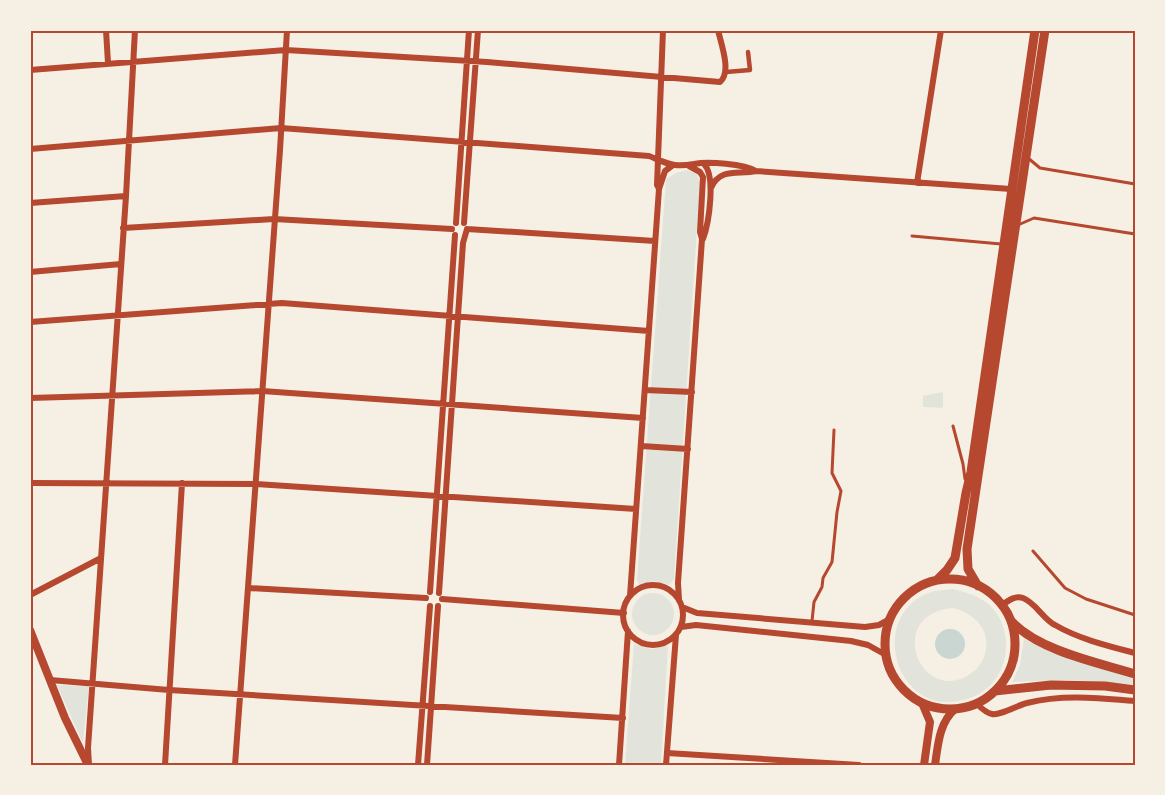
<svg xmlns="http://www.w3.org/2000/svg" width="1165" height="795" viewBox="0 0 1165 795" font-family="Overpass,sans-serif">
  <rect width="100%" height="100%" fill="#f6efe4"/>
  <path fill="#e2e4dc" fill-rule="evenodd" d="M687,170L697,174L700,183L674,579L669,585L654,581L639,585L637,580L666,179L676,173Z
    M943,392V408L923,407V396Z
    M953,589C965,592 976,595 987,603C1010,621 1012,659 994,681C986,691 976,697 963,700C894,719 865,610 935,591C940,590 947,590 953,589ZM953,608C977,614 994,634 983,659C979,668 972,674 963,678C916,698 888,613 953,608Z
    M632 614a21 21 0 1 1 42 0a21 21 0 1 1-42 0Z
    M1024,639L1071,660L1135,679V685L1070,680L1012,682L1020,665Z
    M634,644L651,649L668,646L661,765H625Z
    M57,685L89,686L83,741H82Z"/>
  <path fill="#c9d6d2" d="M935 644a15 15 0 1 1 30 0a15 15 0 1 1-30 0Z"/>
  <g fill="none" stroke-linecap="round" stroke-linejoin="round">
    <path stroke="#b5482f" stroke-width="3" d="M1028,158L1040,168L1135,184
      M1018,225L1034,218L1135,234
      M912,236L1001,244
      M953,426L963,464L965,479
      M1033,551L1065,588L1086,599L1135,615
      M812,621L814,602L822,587L823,578L832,562L837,512L841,491L832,473L834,430"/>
    <path stroke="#b5482f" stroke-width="4.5" d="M726,72L750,70L748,52"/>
    <path stroke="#b5482f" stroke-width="6" d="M106,30L108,63
      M30,70L286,50L487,62L720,82C732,72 721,44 718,30
      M30,149L281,128L649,156C657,159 666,164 675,165C682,166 688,165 694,164C708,161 744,164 756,171
      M917,183L941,30
      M711,188C720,167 739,175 756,171L1011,189
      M659,189L657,185L663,30
      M30,203L126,196
      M456,223L469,30
      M464,223L478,30
      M123,228L274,219L452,229
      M467,229L655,241
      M703,239C709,223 716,176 704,164
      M30,272L121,264
      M30,322L282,303L649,331
      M645,390L692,392
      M30,398L262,391L643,418
      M641,446L688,449
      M30,483L256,484L636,509
      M623 615a30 30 0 1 1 60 0a30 30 0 1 1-60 0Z
      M248,588L426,598
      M430,592L455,235
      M439,593L463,243L467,229
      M30,595L101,558
      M630,596L659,189L665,171L673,165
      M442,599L624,613
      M679,600L678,583L702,239L700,232L703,177L700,172L689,166
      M1002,605C1008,601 1015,595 1023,598C1036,603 1043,619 1055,625C1079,639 1108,646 1135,653
      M682,607L697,613L865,627L879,625L890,619
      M681,627L696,625L851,641L868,645L886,655
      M50,680L169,690L623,718
      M977,704C981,708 986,713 992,714C1000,716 1018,705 1027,703C1062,694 1099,698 1135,701
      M667,753L859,765
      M89,765L88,748L126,196L135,30
      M165,765L182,483
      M235,765L280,150L287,30
      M418,765L430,606
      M427,765L438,606
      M619,765L628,631
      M666,765L676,635"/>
    <path stroke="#b5482f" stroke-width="8" d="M30,630L65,718L88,765
      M922,703L930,722L924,765
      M935,765C938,745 939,723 955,709"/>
    <path stroke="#b5482f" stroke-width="9" d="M885 644a65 65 0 1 1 130 0a65 65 0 1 1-130 0Z
      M937,580L947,570L955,558L966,493L971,472L1035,30
      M978,586L968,569L967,549L1045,30
      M1011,621C1040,651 1096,662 1135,674
      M995,691L1051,685L1105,686L1135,690"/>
  </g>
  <rect width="1165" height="795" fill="none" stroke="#f6efe4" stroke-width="63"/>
  <rect x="32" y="32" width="1102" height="732" fill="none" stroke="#b5482f" stroke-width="2"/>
</svg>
